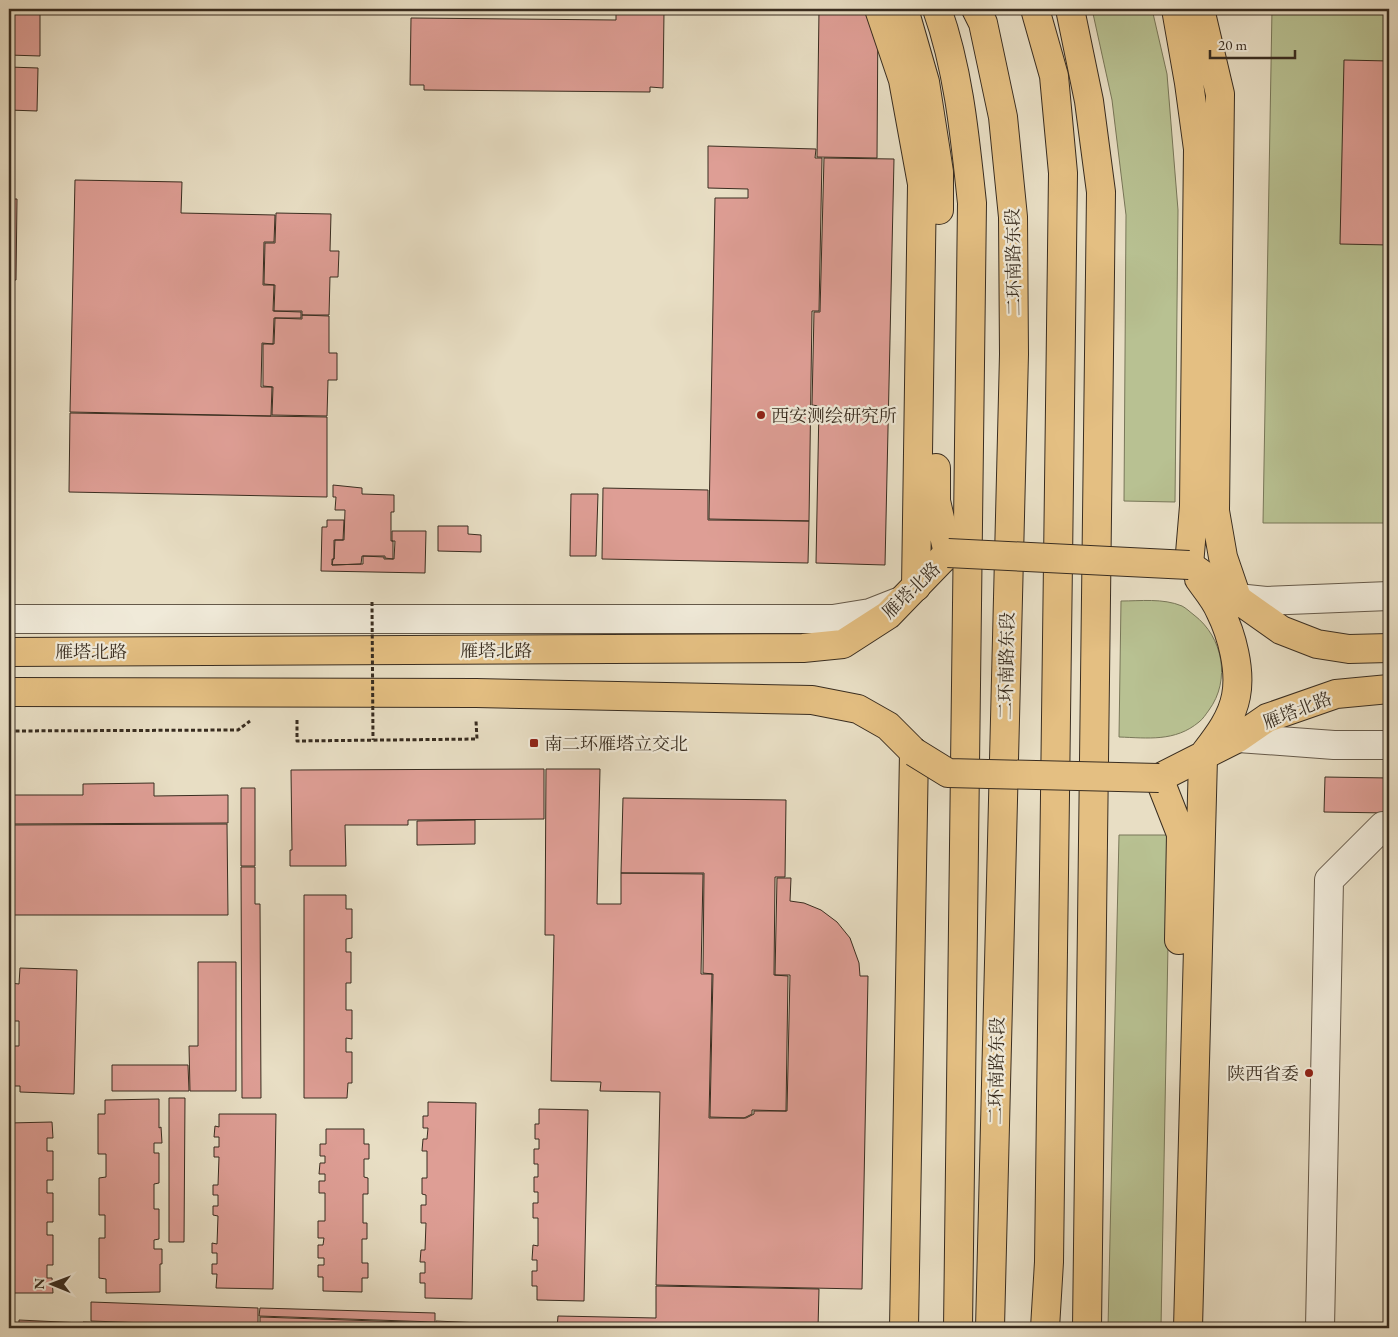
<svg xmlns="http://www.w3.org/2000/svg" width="1398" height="1337" viewBox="0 0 1398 1337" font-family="'EB Garamond','Noto Serif SC',serif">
  <rect width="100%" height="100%" fill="#e8dec4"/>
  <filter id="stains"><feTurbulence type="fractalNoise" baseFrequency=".004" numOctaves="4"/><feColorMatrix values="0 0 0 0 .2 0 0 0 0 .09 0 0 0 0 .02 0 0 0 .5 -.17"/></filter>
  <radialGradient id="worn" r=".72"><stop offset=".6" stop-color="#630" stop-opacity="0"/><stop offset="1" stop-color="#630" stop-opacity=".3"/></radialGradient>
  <path fill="#b8c192" stroke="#787759" d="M1092,9H1152L1167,74L1178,210L1175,502L1124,501L1126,215L1112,100Z
    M1272,9H1389V523H1263Z
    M1121,601C1140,601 1163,598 1182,606C1186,608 1190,612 1194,615C1223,637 1231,680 1209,710C1206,714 1203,719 1199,722C1175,742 1148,738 1119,737Z
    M1119,835H1170L1161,1328H1108Z"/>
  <path fill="#de9e95" stroke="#392d20" d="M819,10L878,11L877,158L817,157Z
    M9,12L40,13V56L9,55Z
    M616,12H664L663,88L650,87V92L424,90V85H410L411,18L616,20Z
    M1344,60L1389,61V245L1340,244Z
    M9,67L38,68L37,111L9,110Z
    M708,146L816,149L815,158H822L819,311H812L809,521L709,519L715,198H748V189L708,188Z
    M824,158L894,159L885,565L816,563L819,406L812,405L814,312H820Z
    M75,180L182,182L181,213L275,215L274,242H264L263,285H274L273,311L301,312V318H274L273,344L262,343L261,387H272L271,416L70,412Z
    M9,199H17L16,280H9Z
    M276,213L331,214L330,251H339L338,277H330L329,315H302V311H274L275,285L264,284L265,243H275Z
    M302,315L329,316V353H337V380H328L327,416L272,415L273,387L263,386V344H274L275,318L302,319Z
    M70,413L327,417V497L69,492Z
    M333,485L362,488V494L394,495V512H391V541H393V559L385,558V556H362L361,564L332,565L333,559H334L335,540H344L345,510H335L336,497H333Z
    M603,488L708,490V520L809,521L808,563L602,559Z
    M571,494H598L596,556H570Z
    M327,520H344L343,540H334V559H332V565L363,564V556L384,557V559H394L395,541H392V531H426L425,573L321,571L322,527H327Z
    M438,526H468V534L481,535V552L438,551Z
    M544,769V819L408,820V825H345L346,866H290V850H292L291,770Z
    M546,769H600L597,904H621V873L703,874L701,974H712L709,1118H746L754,1114V1111H787L790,975H775L777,878H791L790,901L804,903L821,910L837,922L850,938L859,963L860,976H868L862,1289L656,1285L660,1092L600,1091L601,1082L551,1081L554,935H545Z
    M1325,777L1389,778V813L1324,812Z
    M154,783V796L228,795V823L10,824L9,795H83V784Z
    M241,788H255V866H241Z
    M623,798L786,800L785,877H775L774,975L788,976L786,1111L752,1110V1114L744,1118L710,1117L713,974L703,973L704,873H621Z
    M475,820V844L417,845V821Z
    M227,824L228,915H10V825Z
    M241,867H255V904H260L261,1098H242Z
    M304,895H346V909H352V938L346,939V952H351V983H346V1010H352V1039L346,1038V1052H352V1083H348L347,1098H304Z
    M198,962H236V1091H190L189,1046H198Z
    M20,968L77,970L74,1094L20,1092V1086H9L10,1046H19V1021H9L10,983L19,984Z
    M112,1065H188L189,1091H112Z
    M169,1098H185L184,1242H169Z
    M159,1099V1128L161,1127L162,1143H154V1153H159V1183L154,1184V1209H159V1239L154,1240V1249H162V1264H160V1292L106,1293V1279L99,1278V1238H105V1215H99V1178L106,1177V1154H98V1114H105V1100Z
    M428,1102L476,1103L472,1299L425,1298V1283H420V1273H425V1262H420L421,1250H425L426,1223H421V1205H426V1195L422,1194V1178H427V1151H422L423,1139H427L428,1128H423V1116H428Z
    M539,1109L588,1110L584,1301L537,1300V1286H532V1271H537V1260H532L533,1245L538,1246V1218H533V1203H538V1192H534V1177H538V1164H534V1149H539V1139H535V1124H539Z
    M219,1114H276L273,1289L216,1288L217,1274H212V1264H217V1253H212V1243L217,1244L218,1216L213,1215V1206H218V1195H213V1185H218L219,1157H214V1147H219V1137H214L215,1126L219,1127Z
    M52,1122L53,1138H47V1151H53V1180H47V1193H53V1222H47V1235H53V1265H47V1278H52L53,1293H9V1123Z
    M326,1129H364V1144H369V1159H364V1177L368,1178V1194H363V1223H367V1239H362V1263H368V1278H362V1292L323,1291V1277H318V1265H324V1258H318V1245H323L324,1238H318V1221H325V1193H319V1181H325V1174H319L320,1163H325V1156H320V1144H326Z
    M656,1286L819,1289L818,1328H557L558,1316L656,1318Z
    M91,1302L258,1308V1327L91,1321Z
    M260,1308L435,1313V1322L259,1316Z
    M260,1317L435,1323L434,1328H260Z
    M19,1320L82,1323V1328H19Z
    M436,1321L504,1324V1328H436Z
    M83,1322L148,1324V1328H83Z
    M149,1324L177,1325V1328H149Z
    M512,1324H532V1328H512Z
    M179,1325L258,1327L257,1328H179Z"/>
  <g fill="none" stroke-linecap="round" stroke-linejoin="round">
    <defs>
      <path id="minor" d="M1237,598L1266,601L1389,596
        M9,619H833L870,613L898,602
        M1238,738L1334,745H1389
        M1320,1328L1329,880L1383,826H1389"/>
      <path id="major" d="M937,9C959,71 965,138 972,203L958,1328
        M1070,9L1089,101L1101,192L1087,1328
        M1189,565L1281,630L1317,644L1349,649L1389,648
        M1199,579C1206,589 1215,599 1220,611C1232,635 1241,670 1236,696C1232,718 1218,736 1205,753
        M9,652L803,648L843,644L888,615L948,553
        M9,692L476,693L812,700L858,709L888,726L914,752
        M1159,778L1238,738L1267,718L1336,694L1389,689"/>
      <path id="highway" d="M879,9L903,80L922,184L916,587
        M904,9L925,82L939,172V210
        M976,9L983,23L1003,117L1013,217L1014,354L990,1328
        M1035,9L1054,76L1063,173L1049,1262L1045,1328
        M1176,9L1189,83L1198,149L1194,506L1189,565
        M1200,9L1220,94L1215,511L1223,557L1237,598
        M936,468V501L948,553
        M1159,778L1181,834L1179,940
        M904,1328L914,752
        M1188,1328L1203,758"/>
    </defs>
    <use href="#minor" stroke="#655949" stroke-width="30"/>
    <use href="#major" stroke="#392d20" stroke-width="30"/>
    <use href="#highway" stroke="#392d20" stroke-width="30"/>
    <path stroke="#392d20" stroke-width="3" stroke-dasharray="4 2.5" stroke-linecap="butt" d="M297,720V741L477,739L476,721
      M9,731L238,730L250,721"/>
    <use href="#minor" stroke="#f0ead9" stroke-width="28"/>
    <use href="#major" stroke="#e4bf82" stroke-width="28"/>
    <use href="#highway" stroke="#e4bf82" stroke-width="28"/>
    <defs>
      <path id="major-bridge" d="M948,553L1189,565
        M914,752L948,773L1159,778"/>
    </defs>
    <use href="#major-bridge" stroke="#392d20" stroke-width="30" stroke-linecap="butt"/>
    <path stroke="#392d20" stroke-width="3" stroke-dasharray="4 2.5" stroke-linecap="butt" d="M372,602L373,740"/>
    <use href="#major-bridge" stroke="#e4bf82" stroke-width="28"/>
  </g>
  <g fill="#8f2418" stroke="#f0ead9" stroke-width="2">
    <circle cx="761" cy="415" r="5"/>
    <rect x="529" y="738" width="10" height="10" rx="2.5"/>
    <circle cx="1309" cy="1073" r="5"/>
  </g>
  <g text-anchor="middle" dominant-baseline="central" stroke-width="4.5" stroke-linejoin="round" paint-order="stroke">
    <g font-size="18" fill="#392d20" stroke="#f0ead9">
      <text transform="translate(1013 262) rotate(-91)">二环南路东段</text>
      <text transform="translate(911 590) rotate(-44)">雁塔北路</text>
      <text x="496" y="650">雁塔北路</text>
      <text x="91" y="651">雁塔北路</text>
      <text transform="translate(1006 666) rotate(-89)">二环南路东段</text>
      <text transform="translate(1297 710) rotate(-21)">雁塔北路</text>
      <text transform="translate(996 1071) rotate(-89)">二环南路东段</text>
    </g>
    <g font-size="18" fill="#392d20" stroke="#f0ead9" text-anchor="start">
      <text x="771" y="415">西安测绘研究所</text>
      <text x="544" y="743">南二环雁塔立交北</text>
      <text x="1299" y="1073" text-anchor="end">陕西省委</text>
    </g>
  </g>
  <rect width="1398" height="1337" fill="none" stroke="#e8dec4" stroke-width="30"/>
  <rect x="10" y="10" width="1378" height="1317" fill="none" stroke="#392d20" stroke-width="2.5"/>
  <rect x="15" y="15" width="1368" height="1307" fill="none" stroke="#392d20"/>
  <g transform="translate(52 1284) rotate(271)" stroke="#f0ead9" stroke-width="4" paint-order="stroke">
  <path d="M0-4L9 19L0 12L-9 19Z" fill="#392d20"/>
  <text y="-8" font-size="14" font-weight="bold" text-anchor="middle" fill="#392d20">N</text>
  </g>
  <path d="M1210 50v8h85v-8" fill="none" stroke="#392d20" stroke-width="2.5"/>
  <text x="1218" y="50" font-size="15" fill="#392d20" stroke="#f0ead9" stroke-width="4" paint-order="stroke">20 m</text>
  <rect width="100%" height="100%" filter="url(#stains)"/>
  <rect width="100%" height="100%" fill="url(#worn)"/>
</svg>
